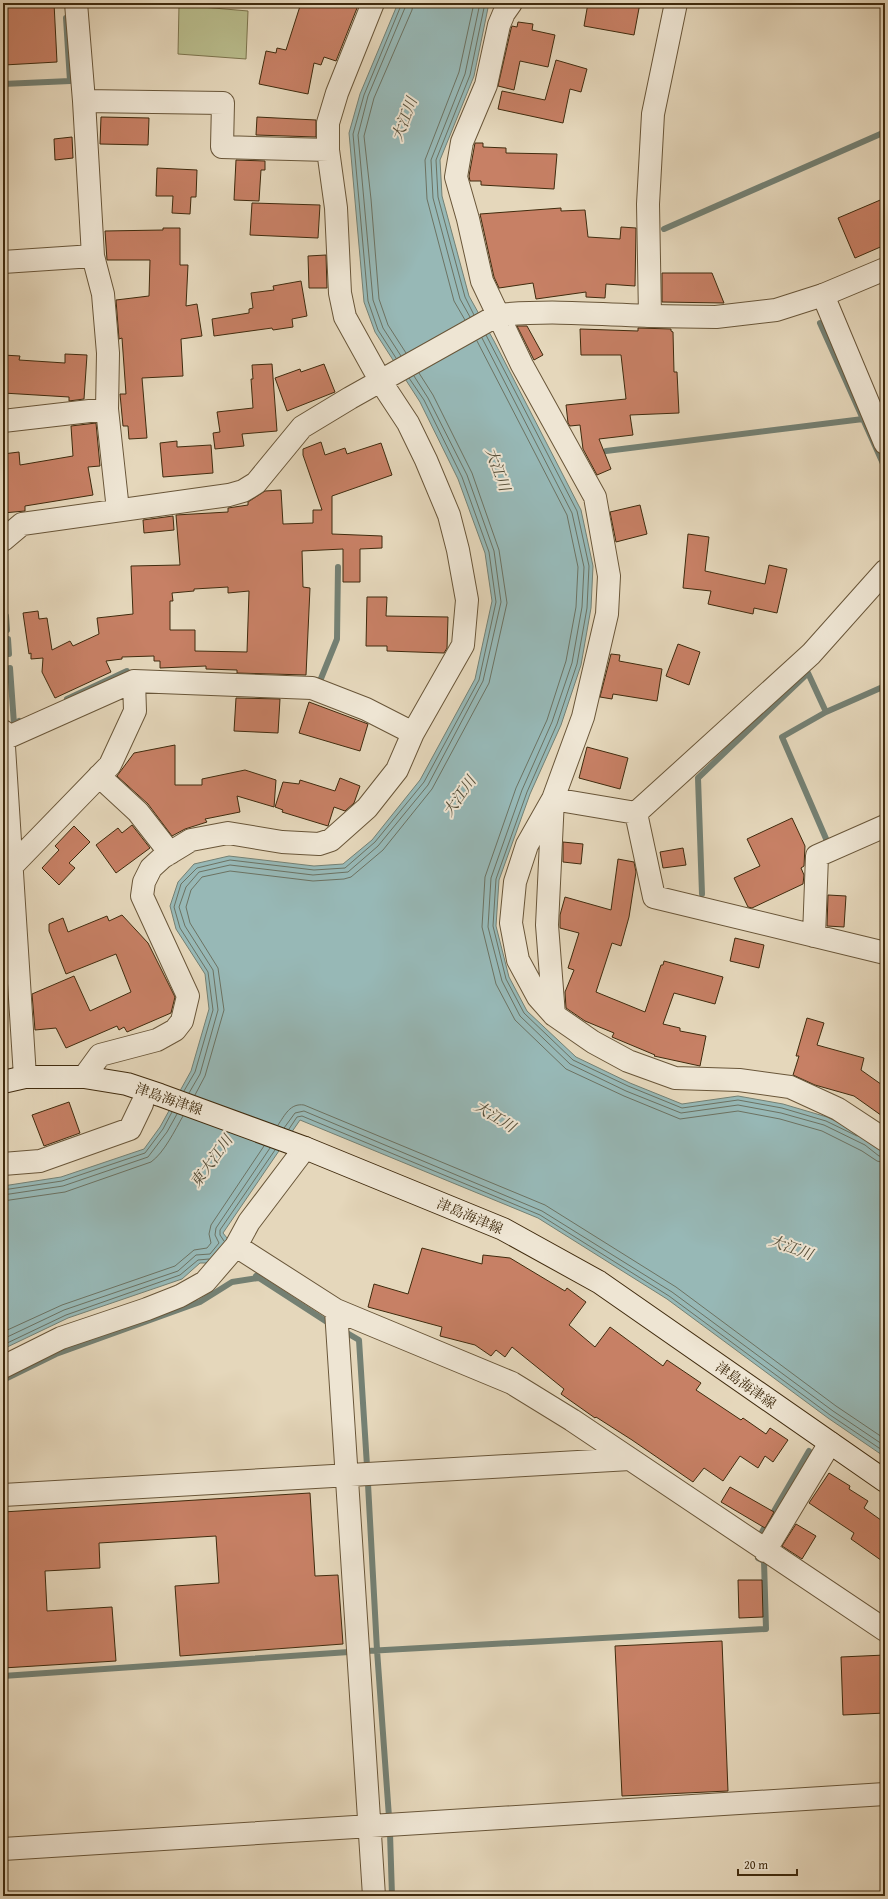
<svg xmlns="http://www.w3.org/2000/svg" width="888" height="1899" viewBox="0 0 888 1899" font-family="'Gentium Book Plus','Noto Serif JP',serif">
  <rect width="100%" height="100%" fill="#e5d7bb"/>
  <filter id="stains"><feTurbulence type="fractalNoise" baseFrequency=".005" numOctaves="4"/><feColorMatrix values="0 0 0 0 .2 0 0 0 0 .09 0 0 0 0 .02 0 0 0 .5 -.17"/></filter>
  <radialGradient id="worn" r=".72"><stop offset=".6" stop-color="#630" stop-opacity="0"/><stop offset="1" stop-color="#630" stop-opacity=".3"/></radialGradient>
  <path fill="#b9bd8d" stroke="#7c744e" d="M179,5L248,11L246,59L178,54Z"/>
  <path fill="#97b8b6" stroke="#748073" d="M398,3H489L474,76L440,160L442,196L469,296L494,341L581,510L593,566L591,608L581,665L561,725L530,794L499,880L496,926L509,977L527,1011L576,1057L630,1083L682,1104L738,1096L783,1104L827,1117L870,1138L885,1149V1457L828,1418L667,1299L538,1218L300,1120L223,1233L231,1243L214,1263H200L182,1279L68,1318L3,1349V1186L61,1177L144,1149L160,1127L191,1071L209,1009L205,974L176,929L170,906L178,882L194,864L229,856L314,866L343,864L372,840L420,780L475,679L492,601L485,553L458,479L420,402L375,332L364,302L349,133L360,94Z"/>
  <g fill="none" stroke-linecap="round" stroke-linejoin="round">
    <path stroke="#6c7262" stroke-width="1" d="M474,315L465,297L438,197L436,160L470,75L485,3
      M470,317L460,299L433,198L431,160L465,74L480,3
      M465,320L454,301L427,199L425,160L459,72L474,3
      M486,335L577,511L589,566L587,608L577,664L557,724L527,792L496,879L493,926L506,979L524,1013L573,1060L628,1086L682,1108L738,1100L782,1108L826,1121L857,1136
      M482,338L572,513L584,567L582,607L572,663L552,722L522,790L491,878L488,927L502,981L520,1016L570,1064L626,1091L681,1113L738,1105L781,1113L824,1125L865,1145L879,1156L885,1157
      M477,341L567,515L578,567L576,607L566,661L547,720L516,788L485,877L482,927L496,984L515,1020L566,1069L624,1096L680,1119L738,1111L780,1119L822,1131L862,1151L877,1161L885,1163
      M406,353L388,325L379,299L371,199L364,136L374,98L412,10L413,3
      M401,356L383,328L373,300L358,135L368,96L407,3
      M396,358L378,330L368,301L353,134L364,95L402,3
      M184,1091L195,1072L213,1010L208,972L180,928L174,907L181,884L197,868L230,860L314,870L345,868L375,842L424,782L479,680L496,602L489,552L462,477L424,400L409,378
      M189,1093L200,1074L218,1010L213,970L185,926L179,907L186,887L199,872L230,865L313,875L348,872L378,846L428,785L483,681L501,602L494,551L467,475L428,398L414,376
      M195,1095L205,1076L224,1010L218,968L190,923L186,907L191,890L202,877L230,871L313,881L344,879L351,877L383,850L432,789L489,683L507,603L499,550L472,473L433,395L419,373
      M278,1125C285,1115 290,1103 304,1105L545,1205L676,1287L836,1406L885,1439
      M284,1128L295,1113L304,1111L542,1211L672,1292L833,1411L885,1446
      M289,1129L297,1117L302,1116L540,1215L669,1296L830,1415L885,1452
      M3,1190L62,1181L145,1153L163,1129L172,1112
      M3,1195L63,1186L148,1157L167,1132L177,1114
      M3,1201L65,1192L151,1162C164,1153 175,1130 183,1116
      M224,1241L220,1235V1230L275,1150
      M3,1332L62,1305L175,1266L194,1250L207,1248L211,1243L209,1234L211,1225L264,1146
      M3,1339L64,1310L178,1271L196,1255L210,1254L219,1243L215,1235L216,1228L270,1148
      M3,1345L66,1315L180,1275L198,1260L209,1259"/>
    <path stroke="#748073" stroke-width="6" d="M3,84L70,81L66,18
      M664,229L885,132
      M820,323L885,468
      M606,451L863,419
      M3,563L5,596
      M6,616L7,630
      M8,639L9,654
      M10,668L14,724L19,721
      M314,680L320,681L337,639L338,567
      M67,699L127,671
      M827,841L782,737L826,712L885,686
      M702,894L698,778L808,673L826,712
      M256,1276L327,1322
      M347,1333L359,1340L367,1466
      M3,1380L56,1354L200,1302L232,1282L258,1278
      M368,1484L377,1650L389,1817
      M762,1532L809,1451
      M367,1651L766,1629L764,1561L758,1558
      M3,1676L349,1652
      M390,1833L392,1896"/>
  </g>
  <path fill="#c78065" stroke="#402b0e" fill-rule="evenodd" d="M3,3H54L57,62L4,65Z
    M301,3H359L336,61L324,57L321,65L314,63L308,94L259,84L266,51L276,53L277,48L286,50Z
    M588,3H640L634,35L584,26Z
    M518,22L533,24L532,30L555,35L548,67L520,61L514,90L498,86L511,29L512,26L517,27Z
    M556,60L587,69L581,92L570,89L563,123L498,109L502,91L545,100Z
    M101,117L149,118L148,145L100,144Z
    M257,117L316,120V137L256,135Z
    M72,137L73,158L55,160L54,139Z
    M475,143H483V147L506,148V153L557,154L554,189L481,185V181H470L469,176Z
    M236,160L265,161V170H261L259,201L234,200Z
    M157,168L197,170L196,197H191L190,214L172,213L173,196H156Z
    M885,198V245L855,258L838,218Z
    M252,203L320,205L318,238L250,235Z
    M561,208V211L585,210L588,237L620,239L621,227L636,228L635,286L606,284L605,298L586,297V292L536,299L533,283L499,288L494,277L480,214Z
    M163,228H180V265H188L186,306L197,304L202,336L181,339L183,376L142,378L147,438L129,439L128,426H123L120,394H126L122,338L119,339L116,300L149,296L150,260H107L105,231L163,230Z
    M326,255L327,288H309L308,256Z
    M662,273H712L724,303L662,302Z
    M301,281L307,316L292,319L293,327L273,330L272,328L214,336L212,319L249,313V309L253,308L251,293L274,290L273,286Z
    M517,326H527L543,355L534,360Z
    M638,328L671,329V331L673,332L674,372H677L679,413L630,415L633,435L599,439L611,469L597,475L583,449L580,425L570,426L568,423L566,405L626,399L621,355H581L580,329L638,331Z
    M65,354L87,355L84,399L69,401V397L3,393V355L20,356L19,360L65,363Z
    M272,364L277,431L242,434L244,446L215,449L213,433L220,432L217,412L253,408L251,379H253L252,365Z
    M324,364L335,392L287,411L275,378L300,369L301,372Z
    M96,423L100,466L88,467L93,495L25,506V511L3,513V454L19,452L20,465L73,456L71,426Z
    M177,441V447L211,445L213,473L163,477L160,443Z
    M321,442L325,455L345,448L347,454L381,443L392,475L332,496V534L382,536V548L360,549V582H343V549L302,551L303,587L310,588L306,675L237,673V670L206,669V666L160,668V661H154V656L122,657V659L106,661L111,672L55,698L42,672L43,658L31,659V653L29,654L23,613L38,611L39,619L47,618L52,650L70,641L73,646L99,634L97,618L133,614L131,566L180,565L176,515L228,512V508L248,505V502L265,491L281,490L283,524L313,523V510H322L303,455V449ZM228,587V593L249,591L247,652L195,651V630H170V601H173L172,593L194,591V589Z
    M640,505L647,534L616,542L610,512Z
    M173,516L174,530L144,533L143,520Z
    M688,534L709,537L705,571L765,584L769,565L787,569L777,613L754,608L753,614L708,604L711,591L683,588Z
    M367,597H387L386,616L448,617L447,648L444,653L387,651V646H366Z
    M678,644L700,652L689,685L666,676Z
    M611,654L620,655L619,661L662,669L657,701L613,694L612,699L600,697Z
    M236,698L280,699L278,733L234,731Z
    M309,702L368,724L360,751L299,733Z
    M175,745V785H202V779L245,770L276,780L274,807L237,796L240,812L205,819L207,822L185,829L172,836L148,804L117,776L134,753Z
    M587,747L628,758L620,789L579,778Z
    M340,778L360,786L354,803L345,811L334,807L328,826L282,812L283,810L275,807L283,782L299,784L300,780L335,791Z
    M792,818L805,846L804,866L801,868L804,875L803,884L752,908L748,907L734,878L760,866L747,839Z
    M132,825L150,848L116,873L96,845L118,828L122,833Z
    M74,826L90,842L69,863L75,868L59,885L42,868L59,850L55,846Z
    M563,842L583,844L581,864L563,862Z
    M683,848L686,865L663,868L660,852Z
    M618,859L634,862L636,872L629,917L621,946L612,943L596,992L645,1012L661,965H663L664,961L723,977L715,1004L674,993L663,1024L680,1028V1031L706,1036L700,1066L654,1056L655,1055L612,1037L614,1033L585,1021L566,1008L565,992L574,970L568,968L579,933L560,928V915L565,897L611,910Z
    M828,895L846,896L844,927L827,926Z
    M122,915L148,943L175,997L171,1013L127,1032L124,1027L119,1030L117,1026L66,1048L56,1028L35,1030L32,994L74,976L90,1011L131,992L116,954L66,974L49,931V924L63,918L68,932L107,916L109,921Z
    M735,938L764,945L759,968L730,961Z
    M807,1018L824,1023L817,1045L864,1058L861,1070L885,1087V1118L854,1096L815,1085L793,1075L799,1056H796Z
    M69,1102L80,1133L44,1146L32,1115Z
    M422,1248L482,1264L483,1255L510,1258L565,1291L567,1288L586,1302L569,1325L595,1347L610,1327L663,1366L667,1360L701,1383L696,1390L741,1420L743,1418L766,1434L770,1428L788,1440L773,1462L765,1456L758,1468L740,1456L723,1481L704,1468L693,1482L632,1440L596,1417L595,1418L561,1394L564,1389L512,1347L505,1357L496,1350L491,1356L475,1345L440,1336L442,1327L368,1307L374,1284L408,1294Z
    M829,1473L850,1486L849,1489L868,1501L864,1508L885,1523V1563L851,1539L854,1533L809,1503Z
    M730,1487L774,1512L765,1528L721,1502Z
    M310,1493L315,1576L338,1575L343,1644L180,1656L175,1586L219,1583L216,1536L99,1543L100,1568L45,1571L47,1611L112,1607L116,1661L3,1668V1512Z
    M796,1524L816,1536L802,1559L782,1546Z
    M738,1580H762L763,1617L739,1618Z
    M722,1641L728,1791L622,1796L615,1646Z
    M885,1655V1713L843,1715L841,1657Z"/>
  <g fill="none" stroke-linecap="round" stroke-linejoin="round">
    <defs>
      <path id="minor" d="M76,3L84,101L93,256L103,294L108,353L107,409L118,510
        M511,3L504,13L499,25L486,85L462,142L456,177L468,219L482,281L522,365L595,497L609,576L607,614L583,717L553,799L527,845L515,882L511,923L518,960L538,997L554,1015
        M84,101L223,103L222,147L328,150
        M3,262L93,256
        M823,295L885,443
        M3,421L107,409
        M3,540L22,524L229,495L243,491L256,483L302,427L350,398L498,315C549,310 599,314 650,316L648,204L653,114L676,3
        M3,731L25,1077
        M4,739L134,681L312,688L366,709L413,733
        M99,776L138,812L170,853
        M636,813L553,799L547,925L554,1015L593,1042L628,1061L675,1078L739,1080L790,1087L838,1109L885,1140
        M636,813L811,654L885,571
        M636,813L654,897L885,953
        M11,867L110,765L135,711L134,681
        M814,936L817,856L885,826
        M84,1077L100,1055L157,1040L175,1030L182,1021L188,996L142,896L144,882L151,868L163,857L191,840L228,833L282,842L319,844L331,840L367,808L397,770L413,733L463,645L467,600L458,550L449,515L426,460L408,423L381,382L345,317L340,293L336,208L328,150V123L337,93L373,3
        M3,1164L40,1161L130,1129L142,1104
        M236,1246L249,1222L305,1148
        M336,1310L374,1896
        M3,1367L61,1338L147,1309L180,1296L205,1282L236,1246L336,1310L512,1383L572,1420L885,1630
        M3,1495L630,1459
        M765,1551L830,1443
        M3,1849L885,1794"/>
      <path id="tertiary" d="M650,316L716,317L776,310L823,295L885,269"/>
      <path id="secondary" d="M3,1082L25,1077H84L127,1084L160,1095L305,1148L503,1229L599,1282L885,1481"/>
    </defs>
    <use href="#minor" stroke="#695639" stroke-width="24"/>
    <use href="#tertiary" stroke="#695639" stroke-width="24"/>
    <use href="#secondary" stroke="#402b0e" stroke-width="24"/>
    <use href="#minor" stroke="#eee5d3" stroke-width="22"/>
    <use href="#tertiary" stroke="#eee5d3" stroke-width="22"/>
    <use href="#secondary" stroke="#eee5d3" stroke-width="22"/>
  </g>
  <g text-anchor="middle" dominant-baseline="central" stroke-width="4" stroke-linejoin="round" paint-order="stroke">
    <g font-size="14" fill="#402b0e" stroke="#eee5d3">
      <text transform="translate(169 1099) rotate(19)">津島海津線</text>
      <text transform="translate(470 1216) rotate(23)">津島海津線</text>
      <text transform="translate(746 1385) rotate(35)">津島海津線</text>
    </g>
    <g font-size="15" font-style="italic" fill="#564e38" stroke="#eee5d3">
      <text transform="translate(404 119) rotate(-69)">大江川</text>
      <text transform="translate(498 469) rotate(70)">大江川</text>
      <text transform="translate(459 796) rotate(-55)">大江川</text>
      <text transform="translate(495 1116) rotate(32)">大江川</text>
      <text transform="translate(211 1161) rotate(-54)">東大江川</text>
      <text transform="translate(791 1247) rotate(20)">大江川</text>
    </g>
  </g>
  <rect width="888" height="1899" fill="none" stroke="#e5d7bb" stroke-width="16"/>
  <rect x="4" y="4" width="880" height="1891" fill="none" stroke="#402b0e" stroke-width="2"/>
  <rect x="8" y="8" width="872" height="1883" fill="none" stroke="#402b0e"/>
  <path d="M738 1869v6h59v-6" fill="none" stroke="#402b0e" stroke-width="2"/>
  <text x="744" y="1869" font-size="12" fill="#402b0e" stroke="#eee5d3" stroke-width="3" paint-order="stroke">20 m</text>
  <rect width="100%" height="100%" filter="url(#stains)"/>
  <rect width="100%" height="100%" fill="url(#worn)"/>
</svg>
